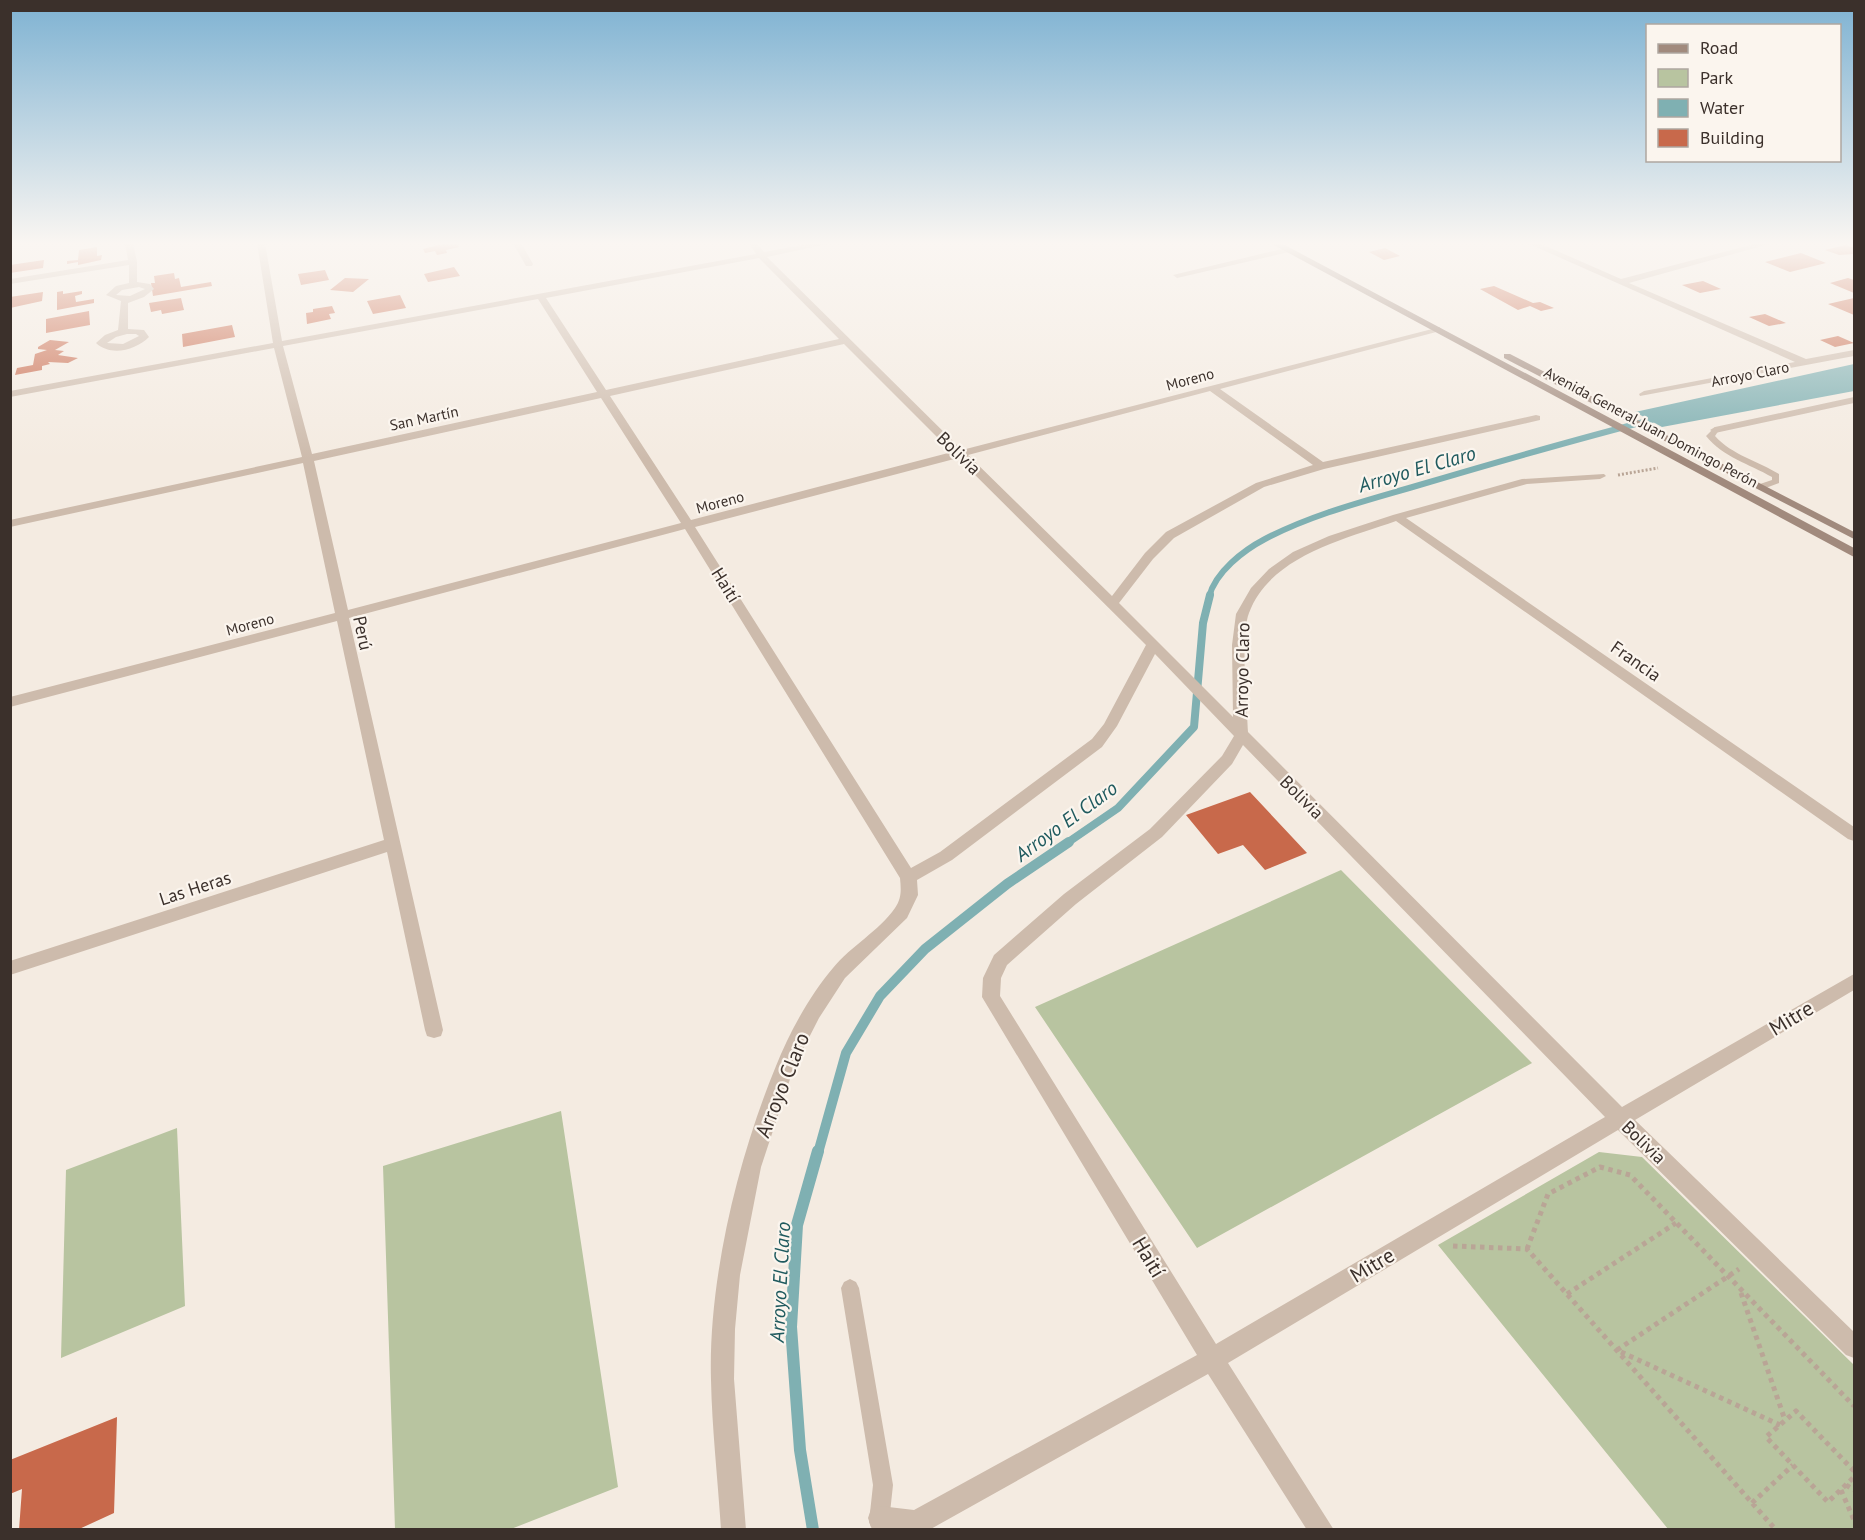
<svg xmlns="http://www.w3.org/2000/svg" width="1865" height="1540" viewBox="0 0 1865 1540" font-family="'PT Sans',sans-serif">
  <rect width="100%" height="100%" fill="#f4ebe1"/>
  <path fill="#b8c4a0" d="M1341,870L1532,1063L1197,1248L1035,1007Z
    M561,1111L618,1487L511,1529H395L383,1166Z
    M177,1128L185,1306L61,1358L66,1170Z
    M1599,1152L1642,1157L1854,1365V1529H1668L1438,1245Z"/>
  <path fill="#7fb0b2" d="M1854,364V391L1662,427L1635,412Z"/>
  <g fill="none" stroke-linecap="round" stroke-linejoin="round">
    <path stroke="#7fb0b2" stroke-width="6" d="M1209,597C1215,572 1244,550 1265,539C1313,514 1365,501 1416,486C1497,462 1577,439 1659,418"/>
    <path stroke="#7fb0b2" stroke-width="8" d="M1067,843L1118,808L1194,727L1203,623L1210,595"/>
    <path stroke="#7fb0b2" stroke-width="10" d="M818,1153L846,1053L880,996L925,949L1007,884L1069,842"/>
    <path stroke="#7fb0b2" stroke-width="12" d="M813,1530L800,1450L791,1327L797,1225L818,1151"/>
  </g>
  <path fill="#c8694b" d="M446,243H457L459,247L446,250L447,253L437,255L435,251L425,253L423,249Z
    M1846,245L1854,248V254L1839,255L1825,250Z
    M97,247V256L102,255L101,260L78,265V262L67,264V261L78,260L79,250Z
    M1385,248L1400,256L1384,260L1369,252Z
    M1801,253L1826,263L1790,272L1765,262Z
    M44,260L43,268L10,273V265Z
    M454,267L460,276L428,282L424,274Z
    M325,270L329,280L301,285L298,274Z
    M174,273L175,279L179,278L181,287L211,282L212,286L153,296L151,283H155L154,276Z
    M345,278L369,279L353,292L330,290Z
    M1848,278L1854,280V293L1830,283Z
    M1703,281L1721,289L1700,293L1682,285Z
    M1494,286L1533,303L1540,302L1554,308L1541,311L1530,306L1518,310L1480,289Z
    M63,291V294L82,291V294L75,296L76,302L94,299V303L57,310V292Z
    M43,292L42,301L10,308V297Z
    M400,295L406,308L373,314L367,301Z
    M181,298L184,310L162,314L161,310L151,312L149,303Z
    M1854,298V315L1828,304Z
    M332,306L335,313L329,314L331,319L307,324L306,313L313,312V309Z
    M89,311L90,325L46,333V319Z
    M1765,314L1786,323L1769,326L1749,317Z
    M232,325L235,337L183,347L182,334Z
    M1838,336L1854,343L1835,347L1820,340Z
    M50,340L69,342L55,350L64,351L58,355L78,358L68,363L48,362L50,364L42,366V370L15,375L17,368L33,365L35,354L47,350L38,349V347Z
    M1250,792L1307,853L1265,870L1243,845L1218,854L1186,815Z
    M117,1417L114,1513L77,1530H19L22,1489L10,1494V1460Z"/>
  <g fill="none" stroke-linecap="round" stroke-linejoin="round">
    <path stroke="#b9a596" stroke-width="3" stroke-dasharray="2 2" stroke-linecap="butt" d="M1618,475L1658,468"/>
    <path stroke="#b9a596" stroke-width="5" stroke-dasharray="4.5 4.5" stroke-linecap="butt" d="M1453,1246L1527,1249L1776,1530
      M1527,1249L1548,1194L1600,1167L1630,1175L1854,1406
      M1741,1293L1785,1420
      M1567,1294L1676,1223
      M1617,1350L1739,1269
      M1621,1352L1780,1425
      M1854,1471L1796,1411L1766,1437L1828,1502L1854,1477
      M1846,1485L1854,1490
      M1841,1490L1854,1520
      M1752,1503L1793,1465"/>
    <path fill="#cdbbac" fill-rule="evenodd" d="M1715,427L1719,430L1715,436C1732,455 1758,461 1779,474V483L1763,489H1757V485L1772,480V477C1749,464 1723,457 1706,436Z
      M850,1279L856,1282L859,1288L893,1485L889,1522L885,1530L872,1529L869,1522L873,1485L841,1288L844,1282Z"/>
    <path fill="#cdbbac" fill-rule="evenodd" d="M125,243H133L137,262V282L150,284L154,289L144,297L128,303V329L144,330L149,337C136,350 111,357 96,343L105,335L118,330L121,301L106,295L116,286L129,283V265L10,284V279L128,260ZM139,287L145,289L130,296L116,295L122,290ZM127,334H136L139,336L123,344L107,343L116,337Z
      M257,243H265L282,341L756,254L749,243H757L764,252L813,243H832L767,257L962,450L1440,327V331L1220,389L1323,462L1536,415L1540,416V420L1324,469L1264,487L1174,538L1153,559L1119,603L1233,717L1232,645L1236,614L1251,588L1269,569L1293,552L1329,536L1393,515L1522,479L1604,474L1606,476L1600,479L1527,484L1406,518L1854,827V841L1848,839L1396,521C1345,539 1270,556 1249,613C1240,636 1247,704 1248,732L1622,1107L1854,974V990L1635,1120L1854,1332V1358L1846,1355L1618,1130L1228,1363L1334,1530H1307L1208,1374L929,1530H878L871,1527L868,1518L871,1509L880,1506L914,1510L1197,1355L982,997L983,978L994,955L1064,894L1150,829L1222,756L1234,736L1155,654L1117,726L1102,747L952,860L917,880L918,895L907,918L845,978L819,1018L794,1067L761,1167L740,1275L735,1329L734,1379L746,1530H721C718,1480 712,1430 711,1380C708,1280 738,1158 776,1066C789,1033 810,995 833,968C851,946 879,931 895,908C902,898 901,889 900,878L685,529L349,618L443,1030L441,1036L434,1038L427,1036L425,1030L387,852L10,975V961L384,840L337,621L10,707V697L335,613L303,463L10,527V520L302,457L274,348L10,397V391L273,343ZM759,258L839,339L606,390L546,298ZM538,299L597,392L312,454L283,346ZM844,344L952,452L691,520L610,396ZM1210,391L1313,465L1256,483L1166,532L1145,553L1112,596L968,455ZM601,398L681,523L348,610L314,461ZM958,458L1146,645L1104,724L1092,739L940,852L911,868L695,527ZM1243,745L1605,1117L1216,1344L1000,996L1001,978L1007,965L1076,904L1162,837L1232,764Z
      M513,243H521L533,264L532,266H526Z
      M1527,243H1539L1621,279L1758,243H1773L1629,283L1806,359L1854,350V356L1640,396L1639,394L1644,391L1795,362Z
      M1286,248L1290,250L1289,252L1177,278L1173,275Z
      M1854,397V403L1715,433L1710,430L1715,427Z"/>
    <path fill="#a18a7d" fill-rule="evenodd" d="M1270,243H1281L1854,548V557Z
      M1504,354H1510L1854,532V539L1504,358Z"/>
  </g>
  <linearGradient id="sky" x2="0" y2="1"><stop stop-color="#7eb2d2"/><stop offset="0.53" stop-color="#faf6f2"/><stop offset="1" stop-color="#faf6f2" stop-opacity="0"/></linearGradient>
  <rect width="1865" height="459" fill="url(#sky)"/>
  <g text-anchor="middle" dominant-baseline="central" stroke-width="4.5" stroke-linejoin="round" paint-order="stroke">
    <g font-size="15" fill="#3b302b" stroke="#fbf5ee">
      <text transform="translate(1750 374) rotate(-11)">Arroyo Claro</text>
      <text transform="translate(1190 379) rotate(-15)">Moreno</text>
      <text transform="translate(424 418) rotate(-12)">San Martín</text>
      <text transform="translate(1651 427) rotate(28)">Avenida General Juan Domingo Perón</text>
      <text transform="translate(720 502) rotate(-15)">Moreno</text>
      <text transform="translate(250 624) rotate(-15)">Moreno</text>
    </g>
    <g font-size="18" fill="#3b302b" stroke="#fbf5ee">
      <text transform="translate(959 453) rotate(44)">Bolivia</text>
      <text transform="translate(726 585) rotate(58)">Haití</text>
      <text transform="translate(363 633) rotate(78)">Perú</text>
      <text transform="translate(1636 661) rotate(35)">Francia</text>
      <text transform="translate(1242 670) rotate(-89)">Arroyo Claro</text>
      <text transform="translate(1302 797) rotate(45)">Bolivia</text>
      <text transform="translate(195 888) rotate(-18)">Las Heras</text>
      <text transform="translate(1644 1142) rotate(44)">Bolivia</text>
    </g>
    <g font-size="20" font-style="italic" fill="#1f5a5e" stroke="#fbf5ee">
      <text transform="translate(1417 469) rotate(-16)">Arroyo El Claro</text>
      <text transform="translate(1066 821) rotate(-36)">Arroyo El Claro</text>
      <text transform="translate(780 1282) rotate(-87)">Arroyo El Claro</text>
    </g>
    <g font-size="21" fill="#3b302b" stroke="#fbf5ee">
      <text transform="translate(1791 1018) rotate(-31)">Mitre</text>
      <text transform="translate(782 1085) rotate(-68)">Arroyo Claro</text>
      <text transform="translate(1149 1257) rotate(59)">Haití</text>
      <text transform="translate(1372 1265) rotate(-31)">Mitre</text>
    </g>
  </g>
  <rect width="1865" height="1540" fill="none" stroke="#3b302b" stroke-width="24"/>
  <rect x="1646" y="24" width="195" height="138" fill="#fbf5ee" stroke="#aea6a0" stroke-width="1.5"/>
  <rect x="1658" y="44" width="30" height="9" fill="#a18a7d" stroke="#aea6a0" stroke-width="1.5"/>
  <text x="1700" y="54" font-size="18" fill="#3b302b">Road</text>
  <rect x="1658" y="69" width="30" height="18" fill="#b8c4a0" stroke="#aea6a0" stroke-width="1.5"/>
  <text x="1700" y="84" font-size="18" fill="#3b302b">Park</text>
  <rect x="1658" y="99" width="30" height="18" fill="#7fb0b2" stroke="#aea6a0" stroke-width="1.5"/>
  <text x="1700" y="114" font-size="18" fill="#3b302b">Water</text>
  <rect x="1658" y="129" width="30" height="18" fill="#c8694b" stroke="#aea6a0" stroke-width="1.5"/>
  <text x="1700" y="144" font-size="18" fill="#3b302b">Building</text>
</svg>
